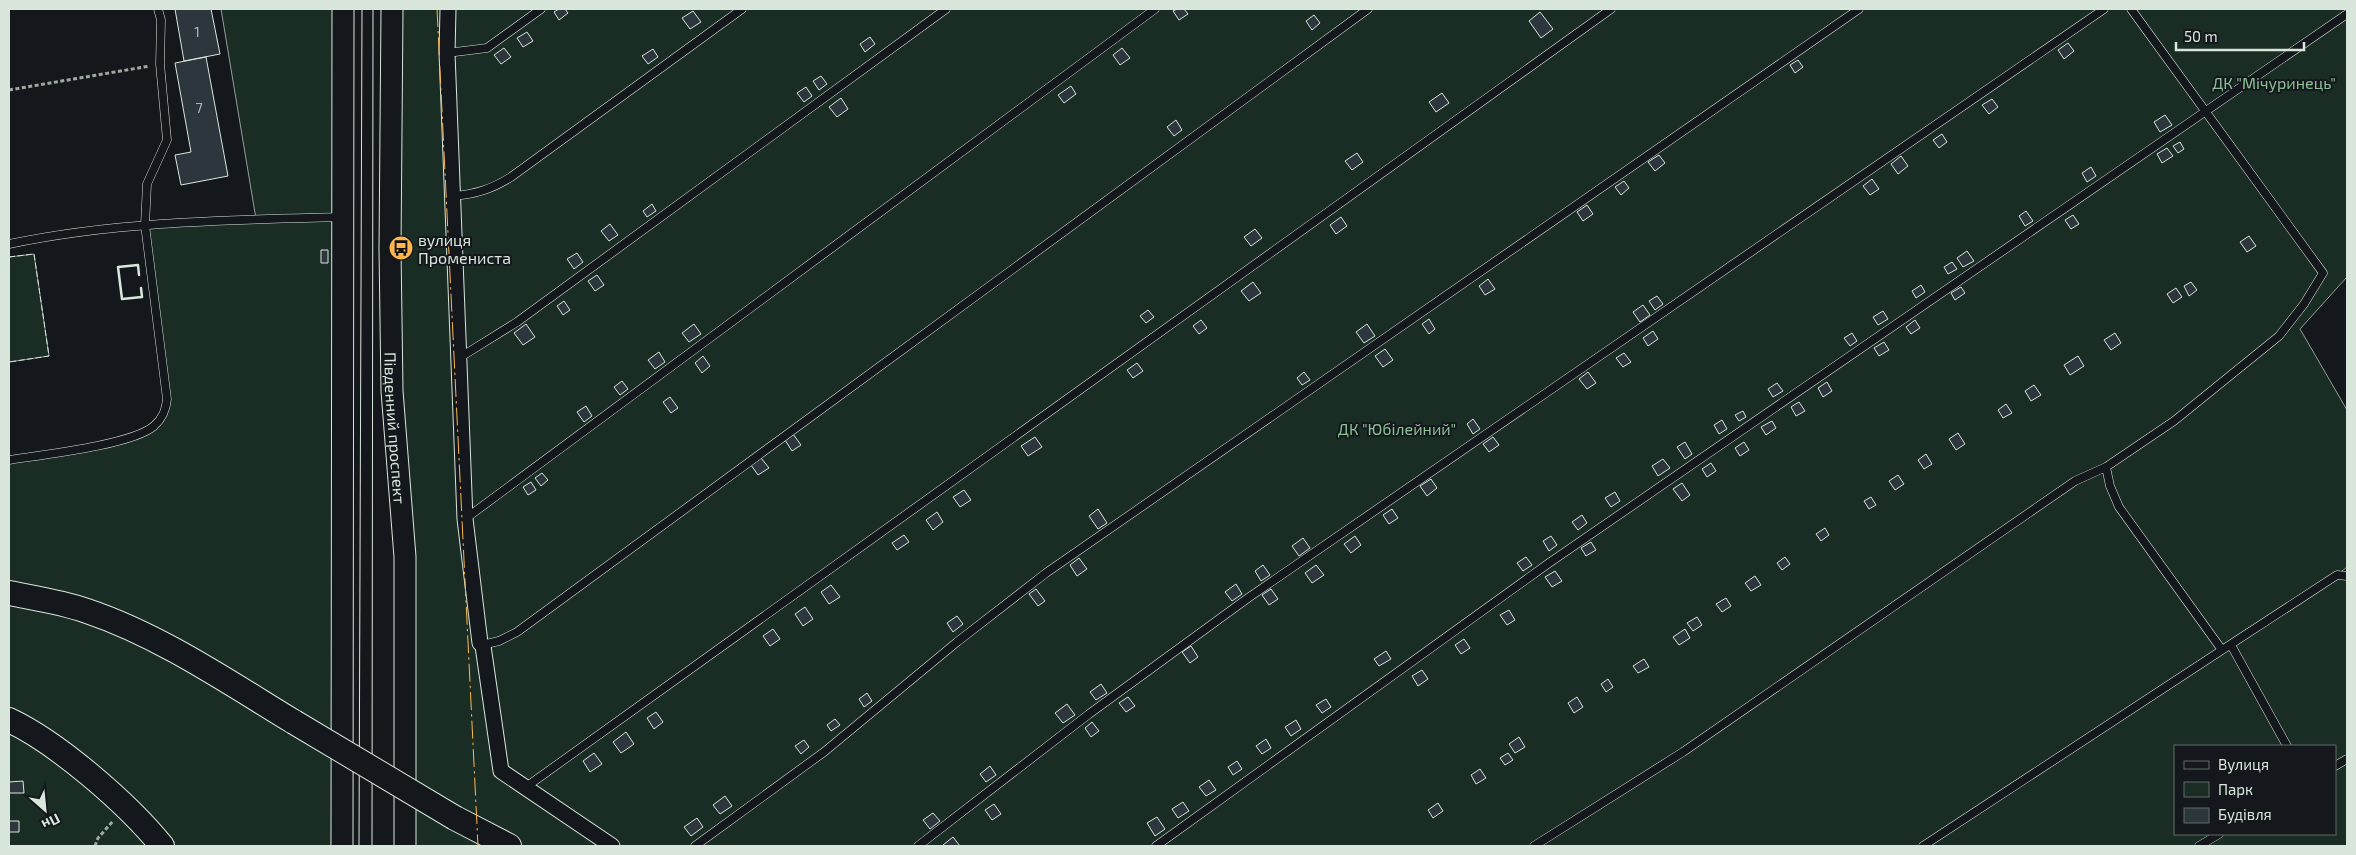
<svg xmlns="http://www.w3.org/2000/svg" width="2356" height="855" viewBox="0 0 2356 855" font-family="'Exo 2',sans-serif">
  <rect width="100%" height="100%" fill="#14181c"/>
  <path fill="#1a2d24" stroke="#939e99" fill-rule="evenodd" d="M221,9H344L340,846H9V460L134,438L166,412L145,225L256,219Z
    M392,9H2347V277L2300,329L2347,410V567L2337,575L2347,576V846H405ZM2175,746H2335V834H2175Z
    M34,254L49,356L9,362V257Z"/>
  <path fill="#2c363c" stroke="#d8e6dc" d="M175,9H211L220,54L184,61Z
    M559,9H565L568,13L559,20L554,12Z
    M1177,9H1184L1188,14L1179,20L1173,11Z
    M693,11L701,22L690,29L682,18Z
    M1540,12L1553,29L1541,38L1529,21Z
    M1314,15L1320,23L1312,30L1306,21Z
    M527,32L533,41L523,47L517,38Z
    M870,37L875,44L865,52L860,44Z
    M2068,43L2074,51L2064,59L2058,50Z
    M504,48L511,57L501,64L494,55Z
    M1122,48L1130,58L1120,65L1113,55Z
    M653,49L658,57L648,64L642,56Z
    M206,57L228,176L181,185L175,155L191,152L175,63Z
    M1798,60L1803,67L1795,73L1790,65Z
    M821,76L827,84L819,90L813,81Z
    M1071,86L1076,94L1064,103L1058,95Z
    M806,87L812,96L804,102L797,93Z
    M1442,93L1449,103L1436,112L1429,102Z
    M841,98L848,109L837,117L829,107Z
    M1992,99L1998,107L1989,114L1982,105Z
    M2165,115L2172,125L2160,132L2154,122Z
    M1176,120L1182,130L1174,136L1167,127Z
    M1942,134L1947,142L1939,148L1933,140Z
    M2180,142L2184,149L2178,153L2173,146Z
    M2167,148L2173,156L2162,163L2157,154Z
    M1357,153L1363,162L1352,170L1345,161Z
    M1659,155L1665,163L1655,171L1648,162Z
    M1901,156L1908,166L1898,174L1891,164Z
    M2091,167L2096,176L2087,182L2082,173Z
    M1872,179L1879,189L1870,195L1863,186Z
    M1624,181L1629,188L1621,195L1615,187Z
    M652,204L656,211L647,217L643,211Z
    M1587,205L1593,214L1583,221L1577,212Z
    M2026,211L2033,221L2025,226L2019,216Z
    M2073,215L2079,224L2071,229L2065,220Z
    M1341,217L1347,226L1336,234L1330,225Z
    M610,224L618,235L609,241L601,231Z
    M1255,229L1262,238L1251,246L1244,237Z
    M2249,236L2256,246L2247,252L2240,242Z
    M404,241H410V254H404Z
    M321,250H328V263H321Z
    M1967,251L1974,261L1963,267L1957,258Z
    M577,253L583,262L574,269L567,259Z
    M1952,262L1957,269L1948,274L1944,267Z
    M597,275L604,285L595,291L588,281Z
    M1488,279L1495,289L1485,295L1479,286Z
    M1253,282L1261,293L1249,301L1241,291Z
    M2191,282L2197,290L2189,296L2184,286Z
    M1921,285L1925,292L1916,298L1912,291Z
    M1961,287L1965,293L1955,300L1951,293Z
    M2176,288L2182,297L2173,303L2167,294Z
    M1657,296L1663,304L1655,310L1649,301Z
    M564,301L570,310L563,315L557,306Z
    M1643,305L1650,315L1640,322L1633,312Z
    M1148,310L1154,317L1146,323L1140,316Z
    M1883,311L1888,319L1878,325L1873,317Z
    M1429,319L1435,329L1429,334L1422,324Z
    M1201,320L1207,328L1199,334L1193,326Z
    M1915,320L1920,328L1911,334L1906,327Z
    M526,324L535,337L523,345L514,333Z
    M694,324L701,334L689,342L682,333Z
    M1367,324L1375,336L1364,343L1356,332Z
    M1653,331L1658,339L1648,346L1643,338Z
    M1852,333L1857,341L1850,346L1844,338Z
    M2115,333L2121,343L2111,350L2104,340Z
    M1884,342L1889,350L1879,356L1874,348Z
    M1385,349L1393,360L1383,367L1375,356Z
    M659,352L665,362L655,369L648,360Z
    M1624,353L1631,362L1623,367L1616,358Z
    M703,356L710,366L702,373L695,363Z
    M2078,356L2084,366L2070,375L2064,365Z
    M1137,363L1143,371L1133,378L1127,370Z
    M1304,372L1310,380L1302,385L1297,378Z
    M1588,372L1596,383L1587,389L1579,379Z
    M622,381L628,389L620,395L614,387Z
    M1827,382L1832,391L1823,397L1818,388Z
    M1777,383L1783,391L1773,397L1768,389Z
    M2034,385L2041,395L2031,401L2025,391Z
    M670,397L678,408L671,413L663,402Z
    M1799,402L1805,411L1796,416L1791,407Z
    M2006,404L2012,413L2003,418L1998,410Z
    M586,406L592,416L584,422L577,412Z
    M1743,411L1746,417L1739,421L1735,415Z
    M1473,419L1480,429L1473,434L1467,424Z
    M1722,420L1727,429L1719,434L1714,425Z
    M1772,421L1776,428L1766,435L1761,427Z
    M1958,433L1965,444L1956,450L1949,439Z
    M793,434L801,445L792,451L785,440Z
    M1035,437L1042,447L1028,456L1021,446Z
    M1493,437L1499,445L1489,452L1483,444Z
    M1685,442L1692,454L1685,459L1677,447Z
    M1744,442L1749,450L1740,456L1735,448Z
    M1926,454L1932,464L1924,469L1918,460Z
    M761,458L769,468L758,475L751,465Z
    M1663,459L1670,468L1658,476L1652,466Z
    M1711,463L1716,471L1707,477L1702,469Z
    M542,473L548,480L541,486L535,478Z
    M1898,475L1904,484L1895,490L1889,481Z
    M1431,479L1437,488L1427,496L1420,486Z
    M531,482L536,490L528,495L523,487Z
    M1682,483L1690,495L1682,501L1673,489Z
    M964,490L971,500L960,507L953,497Z
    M1615,492L1620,501L1611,507L1605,498Z
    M1871,497L1876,505L1869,509L1864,501Z
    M1098,509L1107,523L1098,529L1089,516Z
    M1392,509L1398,518L1389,524L1383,515Z
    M937,512L943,522L933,530L926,520Z
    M1582,515L1587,523L1578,530L1572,522Z
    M1825,528L1829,535L1821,541L1816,534Z
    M904,535L909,542L897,550L892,543Z
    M1355,536L1361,545L1351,553L1344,544Z
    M1551,536L1557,545L1549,551L1543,541Z
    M1303,538L1310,548L1299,556L1292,546Z
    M1591,542L1596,550L1586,556L1581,548Z
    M1526,557L1532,565L1523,571L1517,563Z
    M1785,557L1790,564L1782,570L1777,563Z
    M1079,558L1087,569L1077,576L1070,565Z
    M1263,565L1270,575L1261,581L1255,571Z
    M1316,565L1324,575L1312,583L1305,573Z
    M1555,571L1562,581L1552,587L1545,577Z
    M1755,576L1761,585L1751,591L1745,583Z
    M1236,584L1242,594L1232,601L1225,592Z
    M831,585L840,597L829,604L821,592Z
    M1036,589L1045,601L1038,606L1029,594Z
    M1271,589L1278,599L1269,605L1262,595Z
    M1726,598L1731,606L1722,612L1716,604Z
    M805,607L813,619L803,626L795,614Z
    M1509,610L1515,620L1507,625L1500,615Z
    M957,616L963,624L953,632L947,623Z
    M1697,617L1702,625L1693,631L1687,623Z
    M773,629L780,639L770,646L763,636Z
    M1685,629L1690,638L1679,645L1673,637Z
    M1464,639L1470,648L1461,654L1455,645Z
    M1191,646L1198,657L1190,663L1182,652Z
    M1386,651L1391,659L1379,666L1374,659Z
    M1644,659L1649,667L1638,673L1633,666Z
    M1422,670L1428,679L1418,686L1412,676Z
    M1608,679L1613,687L1606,692L1601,684Z
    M1101,684L1107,693L1096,700L1090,692Z
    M867,693L872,701L864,707L859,699Z
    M1128,697L1135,706L1126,712L1119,703Z
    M1577,697L1583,707L1574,713L1568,703Z
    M1326,699L1331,707L1322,713L1316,705Z
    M1067,704L1075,715L1063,723L1055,713Z
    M656,712L663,722L654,729L647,718Z
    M835,719L840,725L831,731L827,725Z
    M1296,720L1301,729L1291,736L1285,727Z
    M1092,722L1099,731L1091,737L1085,728Z
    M626,732L634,744L621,753L613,742Z
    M1519,737L1525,747L1515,753L1509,744Z
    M1266,739L1271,748L1262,754L1256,746Z
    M804,740L809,747L801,754L795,746Z
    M594,753L602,764L590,772L583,761Z
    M1508,753L1513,760L1505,765L1500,758Z
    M1237,761L1242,769L1233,775L1228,767Z
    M990,766L996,775L986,782L980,774Z
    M1480,769L1486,778L1476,784L1471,775Z
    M1209,780L1216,790L1206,796L1199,787Z
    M23,781L24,793H9V782Z
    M725,796L732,806L720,814L713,805Z
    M1183,802L1189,811L1178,818L1172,809Z
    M1438,803L1443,811L1433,818L1428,810Z
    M994,804L1001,814L992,820L985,810Z
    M933,813L940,821L930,829L923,820Z
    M1157,817L1165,829L1155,836L1147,823Z
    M697,818L703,827L691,836L684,827Z
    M9,821H19V832H9Z
    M953,837L960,846H944L943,845Z"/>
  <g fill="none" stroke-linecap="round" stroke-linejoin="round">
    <defs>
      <path id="service" d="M447,53L487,48L541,9
        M453,196C476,194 492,189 511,177L742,9
        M9,244C118,221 231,220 342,217
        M459,358L517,322L946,9
        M9,460C41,455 132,445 154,426C163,418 166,410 167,399L145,225L147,184L167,140L160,64L161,20L158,9
        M2106,467L2110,486L2119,507L2222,650L2337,575L2347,576
        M465,519L1155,9
        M482,645L499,641L517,632L1368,9
        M2231,645L2287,746
        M2335,766L2347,759
        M526,787L1611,9
        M695,846L824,752L957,642L1046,573L1859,9
        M918,846L1089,714L1248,598L2104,9
        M1156,846L1549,563L2347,14
        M1534,846L1683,752L2075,481L2106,467L2174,421L2279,336L2304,304L2323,273L2131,9
        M1923,846L2222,650
        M2199,846L2219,834"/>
      <path id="minor" d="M448,9L447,53L465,519L480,643
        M483,646L501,771L612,846"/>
      <g id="secondary">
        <path id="s1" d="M392,9L390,249L392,391L405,557V846"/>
        <path d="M342,846L343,9"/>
      </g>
      <path id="primary" d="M9,593C34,598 62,602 87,611C161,636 228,682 294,722
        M9,720C58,743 128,804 162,846
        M455,818L509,846"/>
    </defs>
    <use href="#service" stroke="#d8e6dc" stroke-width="9"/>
    <use href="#minor" stroke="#d8e6dc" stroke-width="17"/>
    <use href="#secondary" stroke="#d8e6dc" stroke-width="23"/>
    <use href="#primary" stroke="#d8e6dc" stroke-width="26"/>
    <path stroke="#9da8a2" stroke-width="3" stroke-dasharray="4 2.5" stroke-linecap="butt" d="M9,90L150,66
      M95,846L98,838L113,821"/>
    <use href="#service" stroke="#14181c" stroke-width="8"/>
    <use href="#minor" stroke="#14181c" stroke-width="15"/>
    <use href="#secondary" stroke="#14181c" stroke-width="21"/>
    <use href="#primary" stroke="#14181c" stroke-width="24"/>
    <path stroke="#d8e6dc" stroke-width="1" d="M359,846L362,9
      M372,846L373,9"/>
    <defs>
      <path id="primary-bridge" d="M294,722L455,818"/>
    </defs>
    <use href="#primary-bridge" stroke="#d8e6dc" stroke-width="26" stroke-linecap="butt"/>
    <use href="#primary-bridge" stroke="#14181c" stroke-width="24"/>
    <path stroke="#d8e6dc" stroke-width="1" stroke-dasharray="6 2.5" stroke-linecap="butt" d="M9,257L34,254L49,356L9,362"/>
    <path stroke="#d8e6dc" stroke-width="2.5" d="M139,275L138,265L118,267L122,299L142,297L141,288"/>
    <path stroke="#ffb74d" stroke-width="1" stroke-dasharray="18 4 2.5 4" stroke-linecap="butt" d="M437,9L478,846"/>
  </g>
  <defs>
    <symbol id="bus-disc" viewBox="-11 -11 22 22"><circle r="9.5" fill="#ffb74d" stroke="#14181c"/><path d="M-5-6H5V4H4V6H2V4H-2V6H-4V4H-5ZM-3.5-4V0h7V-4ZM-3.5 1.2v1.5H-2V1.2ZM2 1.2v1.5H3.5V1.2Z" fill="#111"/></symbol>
  </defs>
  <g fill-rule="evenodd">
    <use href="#bus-disc" x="387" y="234" width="28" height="28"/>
  </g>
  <g text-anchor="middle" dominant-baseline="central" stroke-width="4" stroke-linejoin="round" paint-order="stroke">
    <g font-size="14" fill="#adbab4">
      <text x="197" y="31">1</text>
      <text x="199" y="107">7</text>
    </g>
    <g font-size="16" fill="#8ac095" stroke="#14181c">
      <text x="2274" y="82">ДК "Мічуринець"</text>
      <text x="1397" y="428">ДК "Юбілейний"</text>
    </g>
    <g font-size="16" fill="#d8e6dc" stroke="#14181c" text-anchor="start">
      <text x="418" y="239">вулиця<tspan x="418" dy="18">Промениста</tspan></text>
    </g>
    <g font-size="16" fill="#d8e6dc" stroke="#14181c">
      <text stroke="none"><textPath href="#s1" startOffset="419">Південний проспект</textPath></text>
    </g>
  </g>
  <rect width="2356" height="855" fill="none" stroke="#d8e6dc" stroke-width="20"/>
  <rect x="2174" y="745" width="162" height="90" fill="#14181c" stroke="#626a69"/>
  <rect x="2184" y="761" width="25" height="8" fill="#14181c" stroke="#626a69"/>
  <text x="2218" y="770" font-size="15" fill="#d8e6dc">Вулиця</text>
  <rect x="2184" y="782" width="25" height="15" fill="#1a2d24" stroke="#626a69"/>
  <text x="2218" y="795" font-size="15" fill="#d8e6dc">Парк</text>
  <rect x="2184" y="808" width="25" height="15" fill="#2c363c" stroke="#626a69"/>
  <text x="2218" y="820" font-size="15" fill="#d8e6dc">Будівля</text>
  <g transform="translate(45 810) rotate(153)" stroke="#14181c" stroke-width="4" paint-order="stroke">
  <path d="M0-4L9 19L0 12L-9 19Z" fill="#d8e6dc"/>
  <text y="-8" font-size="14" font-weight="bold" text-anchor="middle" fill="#d8e6dc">Пн</text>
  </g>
  <path d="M2176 42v8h128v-8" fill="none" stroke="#d8e6dc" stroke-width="2.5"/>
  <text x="2184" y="42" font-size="15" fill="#d8e6dc" stroke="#14181c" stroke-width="4" paint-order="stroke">50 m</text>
</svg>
